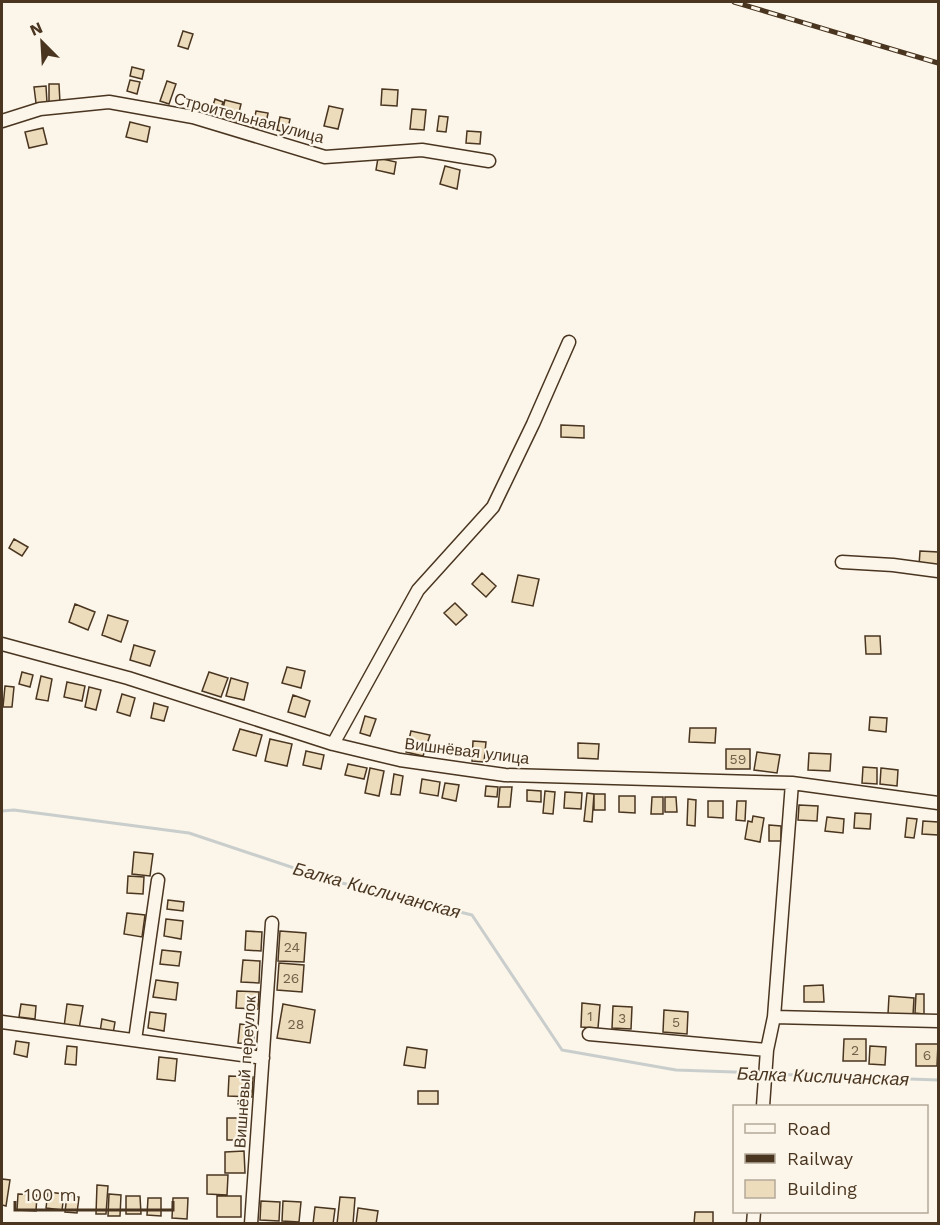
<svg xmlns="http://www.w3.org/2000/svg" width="940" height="1225" viewBox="0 0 940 1225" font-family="'Work Sans',sans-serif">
  <rect width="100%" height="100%" fill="#fbf6e9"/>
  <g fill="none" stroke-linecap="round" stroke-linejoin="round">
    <path stroke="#c9cecd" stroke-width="3" d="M2,811L14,810L189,833L330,880L472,915L562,1050L676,1070L763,1073
      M769,1074L938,1080"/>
  </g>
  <path fill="#ecdcbc" stroke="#4a3520" stroke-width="1.5" d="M183,31L193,34L188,49L178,46Z
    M132,67L144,70L142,79L130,76Z
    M130,80L140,82L137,94L127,91Z
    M167,81L176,84L169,104L160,101Z
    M49,84H59L60,103H49Z
    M46,86L47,103H36L34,87Z
    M382,89L398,90L397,106L381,105Z
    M215,99L223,102L218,118L210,115Z
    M225,100L241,104L236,124L220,120Z
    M329,106L343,109L338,129L324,126Z
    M412,109L426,110L424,130L410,129Z
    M256,111L268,113L265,129L253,127Z
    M439,116L448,117L446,132L437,131Z
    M280,117L290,119L287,133L277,130Z
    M130,122L150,127L147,142L126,137Z
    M43,128L47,144L29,148L25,132Z
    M467,131L481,132L480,144L466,143Z
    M378,158L396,162L394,174L376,170Z
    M445,166L460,170L457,189L440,184Z
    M561,425L584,426V438L561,437Z
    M14,539L28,547L22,556L9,548Z
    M920,551L938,552V567L919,566Z
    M482,573L496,586L486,597L472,584Z
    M518,575L539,579L533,606L512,602Z
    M455,603L467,615L456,625L444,613Z
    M75,604L95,612L88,630L69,622Z
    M108,615L128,621L121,642L102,635Z
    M865,636H880L881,654H866Z
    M134,645L155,651L150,666L130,660Z
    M287,667L305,671L301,688L282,683Z
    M22,672L33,675L30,687L19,684Z
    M209,672L228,678L221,697L202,691Z
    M41,676L52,679L48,701L36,699Z
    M231,678L248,683L244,700L226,696Z
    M67,682L85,686L82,701L64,697Z
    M5,686L14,687L12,707H3Z
    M89,687L101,690L96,710L85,707Z
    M122,694L135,698L130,716L117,712Z
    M293,695L310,701L305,717L288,712Z
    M154,703L168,707L164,721L151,718Z
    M365,716L376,719L370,736L360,733Z
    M870,717L887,718L886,732L869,730Z
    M690,728H716L715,743L689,742Z
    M240,729L262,735L256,756L233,750Z
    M411,731L430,735L423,756L406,752Z
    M270,739L292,744L287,766L265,761Z
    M473,741L486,742L484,762L472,761Z
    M578,743L599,744L598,759L578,758Z
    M726,749H750V769H726Z
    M306,751L324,755L321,769L303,765Z
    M757,752L780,755L777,773L754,770Z
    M809,753L831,754L830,771L808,770Z
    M348,764L367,768L364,779L345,775Z
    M863,767L877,768V784L862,783Z
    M370,768L384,771L379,796L365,793Z
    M881,768L898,770L897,786L880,784Z
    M394,774L403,776L400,795L391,794Z
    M422,779L440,782L438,796L420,793Z
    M445,783L459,785L456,801L442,798Z
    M486,786L498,787L497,797L485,796Z
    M500,787H512L510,807H498Z
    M527,790L541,791V802L527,801Z
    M545,791L555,792L553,814L543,813Z
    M565,792L582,793L581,809L564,808Z
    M587,793L594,794L592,822L584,821Z
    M594,794H605V810H594Z
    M619,796H635V813L619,812Z
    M652,797H663V814H651Z
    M665,797H676L677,812H665Z
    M688,799L696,800L695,826L687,825Z
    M708,801H723V818L708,817Z
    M737,801H746L745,821L736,820Z
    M799,805L818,806L817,821L798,820Z
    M855,813L871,814L870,829L854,828Z
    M753,816L764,818L760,842L745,839L748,821L752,822Z
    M827,817L844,819L843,833L825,831Z
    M907,818L917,819L914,838L905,837Z
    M923,821L938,822V842V835L922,834Z
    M769,825L781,826V841H769Z
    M134,852L153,854L150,876L132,874Z
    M128,876L144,877L143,894L127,893Z
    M168,900L184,902L183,911L167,909Z
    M127,913L145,915L142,937L124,934Z
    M166,919L183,921L181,939L164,936Z
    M246,931L262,932L261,951L245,950Z
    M280,931L306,933L304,962L278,961Z
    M162,950L181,952L179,966L160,964Z
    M243,960L260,961L259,983L241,982Z
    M279,963L304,965L302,992L277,990Z
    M156,980L178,983L176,1000L153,997Z
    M823,985L824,1002H804V986Z
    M237,991L259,992L258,1009L236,1008Z
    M916,994H924V1014L915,1013Z
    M889,996L914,998L913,1015L888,1014Z
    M582,1003L600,1005L598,1028L581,1027Z
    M21,1004L36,1006L35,1019L19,1017Z
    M67,1004L83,1006L79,1029L64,1027Z
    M283,1004L315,1010L310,1043L277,1038Z
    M613,1006L632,1007L631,1029L612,1028Z
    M664,1010L688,1012L687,1034L663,1032Z
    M150,1012L166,1014L164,1031L148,1028Z
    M102,1019L115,1022L113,1034L100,1032Z
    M240,1024L255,1026L253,1044L238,1043Z
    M844,1039H866V1061H843Z
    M16,1041L29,1043L27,1057L14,1054Z
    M916,1044H938L937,1066H916Z
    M67,1046L77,1047L76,1065L65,1064Z
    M870,1046L886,1047L885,1065L869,1064Z
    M407,1047L427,1050L425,1068L404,1065Z
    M159,1057L177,1059L175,1081L157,1079Z
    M229,1076L253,1077L252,1097L228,1096Z
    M418,1091H438V1104H418Z
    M227,1118H246V1140H227Z
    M244,1151L245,1173H225V1152Z
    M207,1175H228L227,1195L207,1194Z
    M2,1179L10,1180L6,1206L2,1205Z
    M97,1185L108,1186L106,1214H96Z
    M48,1192L64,1194L62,1210L46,1208Z
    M18,1194L37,1195L36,1211L17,1210Z
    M109,1194L121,1195L120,1216H108Z
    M67,1195L79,1197L77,1213L65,1212Z
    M126,1196H140L141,1214H126Z
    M217,1196H241V1217H217Z
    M340,1197L355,1198L353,1224H337Z
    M148,1198H161V1216L147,1215Z
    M173,1198H188L187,1219L172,1218Z
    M261,1201L280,1202L279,1221L260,1220Z
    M283,1201L301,1202L299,1222L282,1221Z
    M315,1207L335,1209L333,1224H313Z
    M358,1208L378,1211L376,1224H356Z
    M695,1212H713V1224H694Z"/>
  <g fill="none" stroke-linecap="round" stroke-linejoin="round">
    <defs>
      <path id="minor" d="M2,121L40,109L109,102L193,117L325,157L422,150L489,161
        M842,562L893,565L938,571
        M2,644L128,678L333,744L400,760L505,775L792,783L938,803
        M333,744L418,590L493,507L533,424L569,342
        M774,1017L938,1021
        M2,1022L263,1058
        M589,1034L767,1050
        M135,1040L158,880
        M763,1106L767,1050L774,1017L792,783
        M251,1224L272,923
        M753,1224L754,1212"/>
    </defs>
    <use href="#minor" stroke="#4a3520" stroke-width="15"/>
    <use href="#minor" stroke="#fbf6e9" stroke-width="12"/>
    <defs>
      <path id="rail" d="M734,2L938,63"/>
    </defs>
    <use href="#rail" stroke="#4a3520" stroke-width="5"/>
    <use href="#rail" stroke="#fbf6e9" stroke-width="3" stroke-dasharray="9" stroke-linecap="butt"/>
  </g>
  <g text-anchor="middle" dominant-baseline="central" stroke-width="4.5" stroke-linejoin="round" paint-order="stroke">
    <g font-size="14" fill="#725f47">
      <text x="738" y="759">59</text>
      <text x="292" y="947">24</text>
      <text x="291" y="978">26</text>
      <text x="590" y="1016">1</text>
      <text x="622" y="1018">3</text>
      <text x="676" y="1022">5</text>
      <text x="296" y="1024">28</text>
      <text x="855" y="1050">2</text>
      <text x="927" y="1055">6</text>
    </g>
    <g font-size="16" fill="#4a3520" stroke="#fbf6e9">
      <text transform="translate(249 118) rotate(15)">Строительная улица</text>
      <text transform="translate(467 751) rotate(7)">Вишнёвая улица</text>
      <text transform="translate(245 1072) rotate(-86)">Вишнёвый переулок</text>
    </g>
    <g font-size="18" font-style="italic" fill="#4a3520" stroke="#fbf6e9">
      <text transform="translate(377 890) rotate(15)">Балка Кисличанская</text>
      <text transform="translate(823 1076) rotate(2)">Балка Кисличанская</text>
    </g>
  </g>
  <rect width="940" height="1225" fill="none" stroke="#4a3520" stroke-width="6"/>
  <rect x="733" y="1105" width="195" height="108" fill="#fbf6e9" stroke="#b4a999" stroke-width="1.5"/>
  <rect x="745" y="1124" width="30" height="9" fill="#fbf6e9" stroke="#b4a999" stroke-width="1.5"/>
  <text x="787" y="1135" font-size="18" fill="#4a3520">Road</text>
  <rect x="745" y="1154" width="30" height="9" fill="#4a3520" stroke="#b4a999" stroke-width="1.5"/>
  <text x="787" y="1165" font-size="18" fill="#4a3520">Railway</text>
  <rect x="745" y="1180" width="30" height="18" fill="#ecdcbc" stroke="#b4a999" stroke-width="1.5"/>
  <text x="787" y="1195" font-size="18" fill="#4a3520">Building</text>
  <g transform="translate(42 42) rotate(336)" stroke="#fbf6e9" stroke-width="4.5" paint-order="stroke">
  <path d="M0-4.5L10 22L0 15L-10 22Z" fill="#4a3520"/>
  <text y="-9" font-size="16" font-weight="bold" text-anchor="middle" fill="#4a3520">N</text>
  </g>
  <path d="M15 1201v9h158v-9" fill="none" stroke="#4a3520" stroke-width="3"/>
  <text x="24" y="1201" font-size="18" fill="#4a3520" stroke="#fbf6e9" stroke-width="4.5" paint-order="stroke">100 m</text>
</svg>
